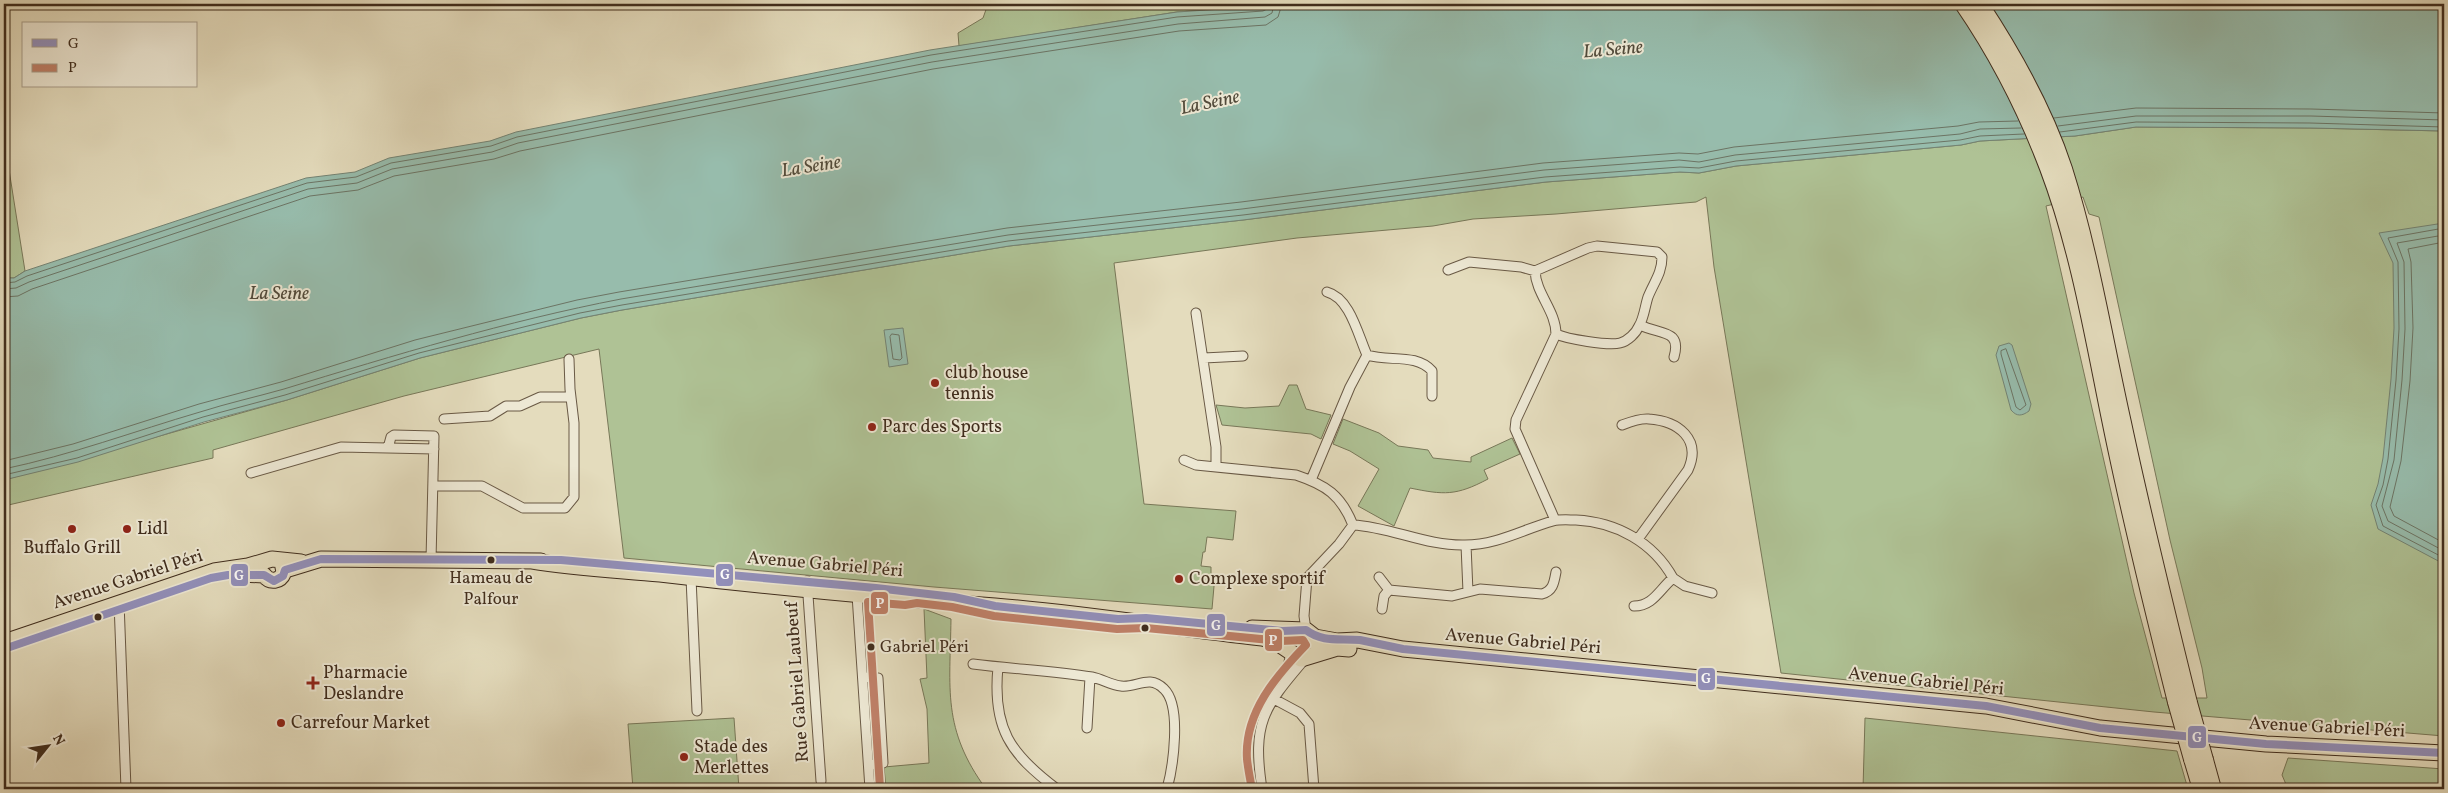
<svg xmlns="http://www.w3.org/2000/svg" width="2448" height="793" viewBox="0 0 2448 793" font-family="Vollkorn,serif">
  <rect width="100%" height="100%" fill="#e4dcbd"/>
  <filter id="stains"><feTurbulence type="fractalNoise" baseFrequency=".004" numOctaves="4"/><feColorMatrix values="0 0 0 0 .2 0 0 0 0 .09 0 0 0 0 .02 0 0 0 .5 -.17"/></filter>
  <radialGradient id="worn" r=".72"><stop offset=".6" stop-color="#630" stop-opacity="0"/><stop offset="1" stop-color="#630" stop-opacity=".3"/></radialGradient>
  <path fill="#afc295" stroke="#787859" fill-rule="evenodd" d="M988,4H1297L1177,12L959,46L958,33L983,18Z
    M2136,127L2310,128L2444,131V736L2154,712L1781,673L1714,267L1706,197L1696,202L1556,214L1473,219L1433,226L1297,238L1114,263L1144,504L1236,511L1233,540L1207,537L1205,552H1203L1201,566L1211,567V574L1215,575L1212,609L934,587L624,558L599,349L404,396L213,450V458L4,506V480L287,400L420,358L581,318L622,310L1009,246L1243,220L1546,182L1680,172L1699,173L1736,166L1961,145L1980,141L2075,136ZM2083,197L2089,214L2099,217L2170,540L2202,668L2207,698H2162L2134,593L2046,206Z
    M4,138L25,271L14,278H4Z
    M1289,385H1297L1306,409L1331,415L1321,439L1311,434L1222,425L1216,405L1245,408L1279,406Z
    M1343,419L1379,433L1398,446L1428,450L1433,458L1471,462V457L1512,438L1520,454L1484,470L1488,479C1456,496 1444,495 1410,488L1394,526L1358,506L1379,469L1350,451L1333,444Z
    M924,609L951,619C950,689 942,729 986,789H886L884,767L929,763L927,709L920,679L927,678Z
    M734,718L739,789H633L628,724Z
    M1865,718L2177,751L2188,789H1863Z
    M2288,758L2444,769V789H2288L2282,775Z"/>
  <path fill="#97bcac" stroke="#748373" d="M1297,4H2444V131L2310,128L2136,127L2075,136L1980,141L1961,145L1736,166L1699,173L1680,172L1546,182L1243,220L1009,246L622,310L581,318L420,358L287,400L204,422L78,462L4,480V278H14L25,271L306,178L355,172L389,158L490,141L516,132L930,50L1177,12Z
    M2444,223V564L2378,529L2371,505L2378,484L2383,458L2391,379L2394,328L2393,263L2379,233Z
    M903,328L908,364L889,367L884,330Z
    M2009,343L2012,345L2031,404L2029,411C2022,416 2017,417 2011,410L1996,355L1999,346Z"/>
  <g fill="none" stroke-linecap="round" stroke-linejoin="round">
    <path stroke="#6c7464" stroke-width="1" d="M2054,118L2136,108L2311,109L2444,113
      M2058,126L2136,116H2311L2444,120
      M2060,132L2136,122L2310,123L2444,127
      M2444,228L2388,238L2398,262L2399,329L2396,380L2388,459L2383,485L2376,505L2383,526L2444,558
      M2444,235L2397,243L2404,262L2405,329L2402,380L2394,460L2382,506L2388,521L2444,551
      M2444,242L2408,249L2411,262L2413,328L2410,381L2401,461L2390,507L2394,516L2444,543
      M4,283L15,282L27,276L307,183L356,177L391,163L491,146L517,137L931,55L1177,17L1263,11L1267,9L1268,4
      M4,289L16,288L29,282L308,189L357,183L392,169L492,152L518,143L932,62L1178,24L1265,17L1272,13L1274,4
      M4,297L18,296L32,289L310,196L358,190L394,176L494,159L520,151L933,69L1179,31L1266,25L1278,17L1282,4
      M892,334L899,335L902,358L900,360L893,359L890,337Z
      M2006,349L2026,405L2020,410L2016,407L2001,354V351Z
      M4,461L73,444L199,404L281,382L415,340L577,300L619,292L1007,228L1241,202L1543,163L1679,153L1698,154L1734,147L1958,126L1979,122L2018,121
      M4,469C71,455 135,431 200,412C228,403 256,397 284,389C395,355 507,321 621,299L1008,235L1242,209L1544,170L1679,160L1699,162L1735,155L1960,134L1980,129L2021,128
      M4,475L77,458L203,417L285,395L419,353L580,313L622,305L1008,241L1243,215L1545,177L1680,167L1699,168L1736,161L1960,140L1980,136L2024,134"/>
    <defs>
      <path id="street" d="M1448,270L1469,262L1521,267L1535,271L1588,248L1597,246L1657,252L1662,257C1662,273 1654,282 1648,297C1645,306 1644,318 1639,326C1636,333 1628,341 1620,343C1608,346 1567,339 1556,334
        M1535,271C1536,294 1556,311 1556,334L1516,420L1515,429L1555,520
        M1327,292C1350,298 1358,335 1367,355C1389,362 1416,353 1432,371V396
        M1196,313L1216,447V466
        M1640,325C1660,335 1682,329 1674,357
        M1204,358L1243,356
        M444,419L490,416L506,406H520L540,397H571
        M1622,425C1630,422 1640,418 1649,419C1678,421 1702,439 1688,470L1638,539
        M388,448L391,437L394,435L434,436L431,560
        M1184,460L1196,465L1296,475C1326,485 1341,495 1353,525
        M251,473L341,447L434,449
        M1311,480L1350,387L1367,355
        M433,486H482L523,508H565L574,497V423L570,389L569,359
        M1466,545L1468,592
        M1379,577L1389,590L1452,596L1480,589L1542,594C1553,591 1554,583 1556,572
        M691,578L697,711
        M807,581L821,781
        M857,595L870,789
        M119,602L126,789
        M1634,606C1653,606 1659,590 1673,578L1685,586L1712,593
        M1382,609L1384,596L1389,590
        M1306,630L1304,616L1307,578L1339,544L1353,525C1391,527 1426,546 1465,545C1497,545 1524,529 1553,521C1560,519 1569,520 1576,520C1616,522 1653,542 1673,578
        M973,664C1013,669 1053,671 1092,677C1102,679 1111,685 1121,686C1137,688 1149,674 1164,689C1182,706 1173,767 1167,789
        M998,667C992,728 1010,754 1057,789
        M863,677L878,678L883,763L869,765
        M1285,680L1291,653
        M1274,699L1300,713L1309,724L1314,789
        M1087,728L1090,677
        M1262,789C1252,723 1263,708 1305,659"/>
      <path id="primary" d="M532,561C574,568 617,570 660,574C771,587 883,598 995,606C1084,613 1173,628 1262,638L1274,641L1301,659L1337,648L1349,649
        M285,570L321,559L541,561
        M239,574L264,575C270,583 280,582 284,572L282,562
        M1252,628L1306,630L1315,637L1317,645
        M1315,637L1337,641L1357,640L1403,649L1986,706L2100,728L2131,731L2266,744L2444,753
        M4,642L214,571L248,566L272,559L301,562"/>
      <path id="highway" d="M1963,4C1998,55 2026,110 2048,168C2082,258 2096,355 2116,448C2134,533 2155,618 2176,702
        M1980,4C2013,54 2045,111 2064,169C2090,251 2104,338 2123,423C2143,517 2166,610 2189,703
        M2192,759L2201,789
        M2205,760L2213,789"/>
    </defs>
    <use href="#street" stroke="#695945" stroke-width="11"/>
    <use href="#primary" stroke="#402d1d" stroke-width="17"/>
    <use href="#highway" stroke="#402d1d" stroke-width="18"/>
    <use href="#street" stroke="#ede8d4" stroke-width="9"/>
    <use href="#primary" stroke="#e4dcbd" stroke-width="15"/>
    <use href="#highway" stroke="#e4dcbd" stroke-width="16"/>
    <defs>
      <path id="highway-bridge" d="M2176,702L2192,759
        M2189,703L2205,760"/>
    </defs>
    <use href="#highway-bridge" stroke="#402d1d" stroke-width="18" stroke-linecap="butt"/>
    <use href="#highway-bridge" stroke="#e4dcbd" stroke-width="16"/>
    <defs>
      <path id="bus-1" d="M4,649L211,578L228,575H264L274,581L283,576L285,570L321,559L561,560L876,588L954,597L995,606L1118,619L1146,618L1282,631L1306,630C1323,643 1340,638 1360,640C1374,643 1389,646 1403,649L1986,706L2100,728L2266,744L2444,753"/>
      <path id="bus-2" d="M880,788L868,602L905,605L917,603L952,607L994,616L1117,629L1146,628L1281,641L1303,640L1306,645C1276,676 1244,713 1247,759C1248,769 1250,779 1252,789"/>
    </defs>
    <use href="#bus-1" stroke="#ede8d4" stroke-width="11"/>
    <use href="#bus-2" stroke="#ede8d4" stroke-width="11"/>
    <use href="#bus-1" stroke="#9290bb" stroke-width="8"/>
    <use href="#bus-2" stroke="#bf8068" stroke-width="8"/>
  </g>
  <g fill="#8f2418" stroke="#ede8d4" stroke-width="2">
    <circle cx="935" cy="383" r="5"/>
    <circle cx="872" cy="427" r="5"/>
    <circle cx="72" cy="529" r="5"/>
    <circle cx="127" cy="529" r="5"/>
    <circle cx="1179" cy="579" r="5"/>
    <path d="M310.5 675.5h5v5h5v5h-5v5h-5v-5h-5v-5h5z"/>
    <circle cx="281" cy="723" r="5"/>
    <circle cx="684" cy="757" r="5"/>
  </g>
  <g fill="#402d1d" stroke="#ede8d4" stroke-width="2">
    <circle cx="491" cy="560" r="4.5"/>
    <circle cx="98" cy="617" r="4.5"/>
    <circle cx="1145" cy="628" r="4.5"/>
    <circle cx="871" cy="647" r="4.5"/>
  </g>
  <g text-anchor="middle" dominant-baseline="central" stroke-width="4" stroke-linejoin="round" paint-order="stroke">
    <g font-size="17" fill="#402d1d" stroke="#ede8d4">
      <text x="491" y="578">Hameau de<tspan x="491" dy="21">Palfour</tspan></text>
      <text x="880" y="647" text-anchor="start">Gabriel Péri</text>
    </g>
    <g font-size="18" fill="#402d1d" stroke="#ede8d4" text-anchor="start">
      <text x="945" y="373">club house<tspan x="945" dy="21">tennis</tspan></text>
      <text x="882" y="427">Parc des Sports</text>
      <text x="137" y="529">Lidl</text>
      <text x="72" y="548" text-anchor="middle">Buffalo Grill</text>
      <text x="1189" y="579">Complexe sportif</text>
      <text x="323" y="673">Pharmacie<tspan x="323" dy="21">Deslandre</tspan></text>
      <text x="291" y="723">Carrefour Market</text>
      <text x="694" y="747">Stade des<tspan x="694" dy="21">Merlettes</tspan></text>
    </g>
    <g font-size="18" fill="#402d1d" stroke="#ede8d4">
      <text transform="translate(825 565) rotate(5)">Avenue Gabriel Péri</text>
      <text transform="translate(128 580) rotate(-18)">Avenue Gabriel Péri</text>
      <text transform="translate(1523 642) rotate(5)">Avenue Gabriel Péri</text>
      <text transform="translate(798 682) rotate(-94)">Rue Gabriel Laubeuf</text>
      <text transform="translate(1926 682) rotate(6)">Avenue Gabriel Péri</text>
      <text transform="translate(2327 728) rotate(3)">Avenue Gabriel Péri</text>
    </g>
    <g font-size="19" font-style="italic" fill="#514a3a" stroke="#ede8d4">
      <text transform="translate(1613 50) rotate(-5)">La Seine</text>
      <text transform="translate(1210 103) rotate(-12)">La Seine</text>
      <text transform="translate(811 167) rotate(-9)">La Seine</text>
      <text x="279" y="294">La Seine</text>
    </g>
  </g>
  <g stroke="#ede8d4" stroke-width="2">
    <rect x="715" y="563" width="19" height="24" rx="5" fill="#9290bb"/>
    <rect x="230" y="563" width="19" height="24" rx="5" fill="#9290bb"/>
    <rect x="870" y="591" width="19" height="24" rx="5" fill="#bf8068"/>
    <rect x="1206" y="613" width="20" height="24" rx="5" fill="#9290bb"/>
    <rect x="1264" y="628" width="19" height="24" rx="5" fill="#bf8068"/>
    <rect x="1697" y="667" width="19" height="24" rx="5" fill="#9290bb"/>
    <rect x="2187" y="725" width="20" height="24" rx="5" fill="#9290bb"/>
  </g>
  <g font-size="14" text-anchor="middle" font-weight="bold" fill="#fff">
    <text x="725" y="579">G</text>
    <text x="239" y="580">G</text>
    <text x="880" y="608">P</text>
    <text x="1216" y="630">G</text>
    <text x="1273" y="645">P</text>
    <text x="1706" y="683">G</text>
    <text x="2197" y="742">G</text>
  </g>
  <rect width="2448" height="793" fill="none" stroke="#e4dcbd" stroke-width="20"/>
  <rect x="5" y="5" width="2438" height="783" fill="none" stroke="#402d1d" stroke-width="2.5"/>
  <rect x="10" y="10" width="2428" height="773" fill="none" stroke="#402d1d"/>
  <rect x="22" y="22" width="175" height="65" fill="#ede8d4" stroke="#a89d8b"/>
  <rect x="32" y="39" width="25" height="8" fill="#9290bb" stroke="#a89d8b"/>
  <text x="68" y="48" font-size="15" fill="#402d1d">G</text>
  <rect x="32" y="64" width="25" height="8" fill="#bf8068" stroke="#a89d8b"/>
  <text x="68" y="72" font-size="15" fill="#402d1d">P</text>
  <g transform="translate(48 746) rotate(60)" stroke="#ede8d4" stroke-width="4" paint-order="stroke">
  <path d="M0-4L9 19L0 12L-9 19Z" fill="#402d1d"/>
  <text y="-8" font-size="14" font-weight="bold" text-anchor="middle" fill="#402d1d">N</text>
  </g>
  <rect width="100%" height="100%" filter="url(#stains)"/>
  <rect width="100%" height="100%" fill="url(#worn)"/>
</svg>
